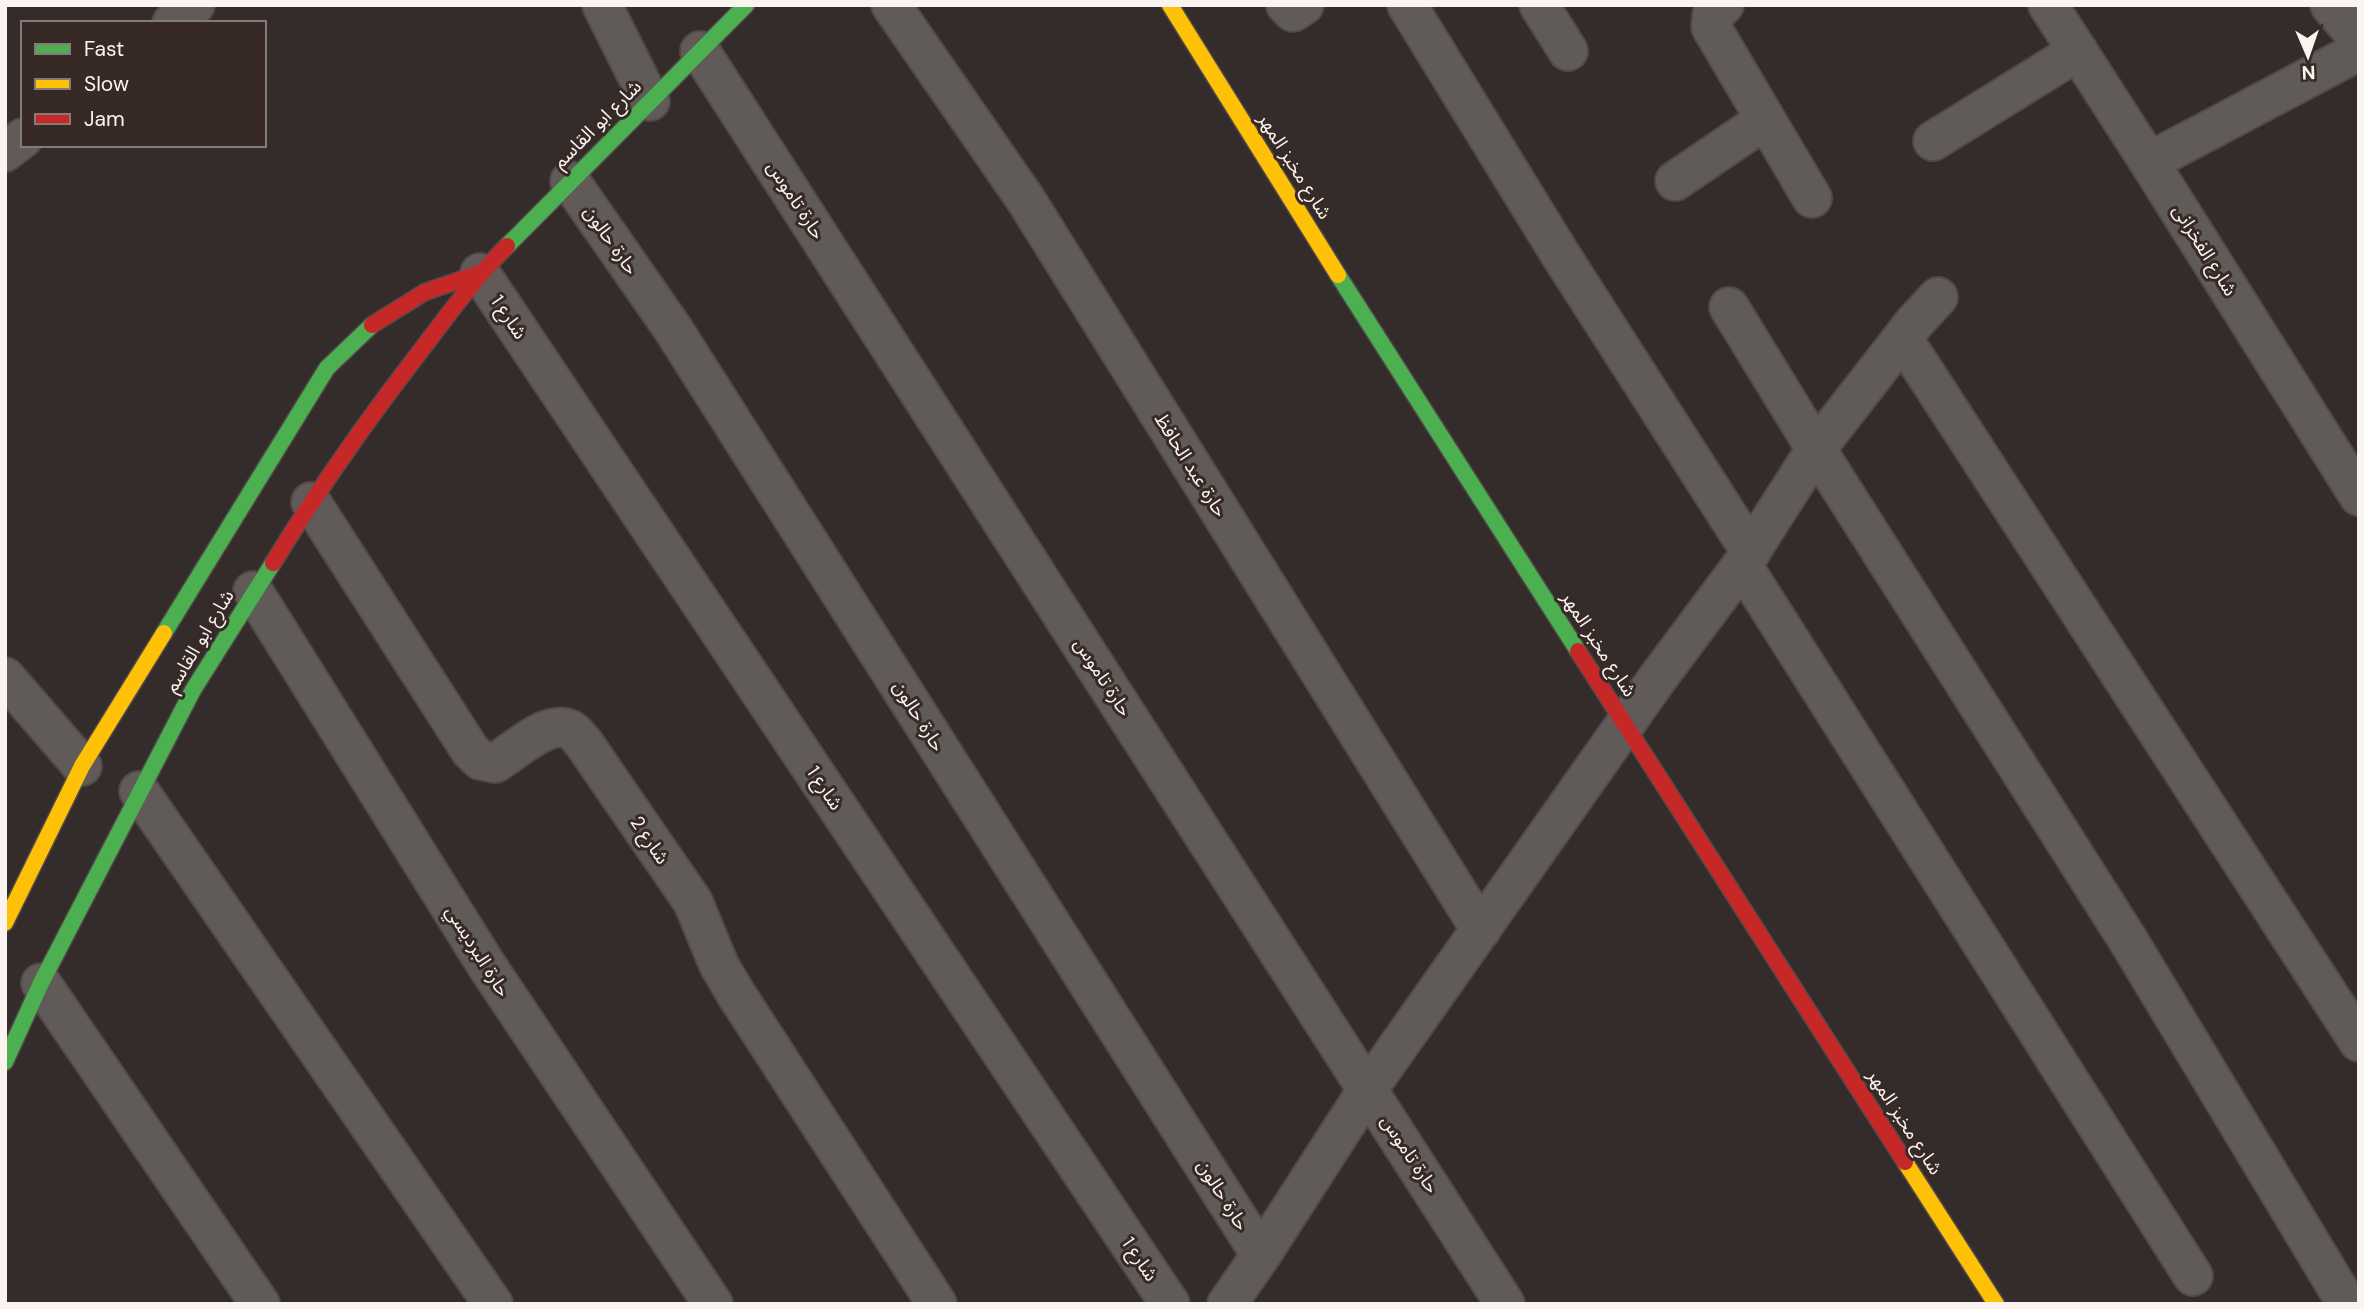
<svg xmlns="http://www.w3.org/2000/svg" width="2364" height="1309" viewBox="0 0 2364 1309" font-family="'DM Sans','Noto Sans Arabic',sans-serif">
  <rect width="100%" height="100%" fill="#332c2a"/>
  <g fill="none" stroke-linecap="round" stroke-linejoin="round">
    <defs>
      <path id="street" d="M602,5L650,101
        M891,5L1026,200L1481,930
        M1286,5L1293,12L1304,5
        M1407,5L1560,254L1751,552
        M1539,5L1568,51
        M1724,5L1712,16L1711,27L1812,198
        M2048,5L2149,162L2359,496
        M2330,5L2359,39
        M172,23L195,5
        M700,51L1505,1304
        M1933,141L2078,51
        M5,152L23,138
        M2149,162L2359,51
        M570,181L673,329L1261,1255
        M1675,181L1765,120
        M480,273L1170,1304
        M1729,307L1816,449L2128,940L2347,1304
        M1903,339L2359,1042
        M311,502L470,750L480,760L495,763C515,752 547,718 571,730C575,732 579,738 583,742L693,902L719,965L736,994L937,1304
        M1742,565L2193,1276
        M253,591L487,966L713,1304
        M5,677L82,766
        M139,791L493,1304
        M41,983L260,1304
        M1227,1304L1261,1255L1368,1089L1657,679L1742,565L1816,449L1914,323L1938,297"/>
      <path id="fast" d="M507,246L746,5
        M1338,275L1578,651
        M164,633L327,368L372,325
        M5,1062L41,983L193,690L273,563"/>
      <path id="slow" d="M1170,5L1338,275
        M5,923L82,766L164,633
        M1905,1162L1996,1304"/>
      <path id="jam" d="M372,325L425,292L480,273
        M273,563C318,490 367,420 419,353C447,316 474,279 507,246
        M1578,651L1905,1162"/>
    </defs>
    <use href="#street" stroke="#504948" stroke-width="42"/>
    <use href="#fast" stroke="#504948" stroke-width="19"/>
    <use href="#slow" stroke="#504948" stroke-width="19"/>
    <use href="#jam" stroke="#504948" stroke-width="19"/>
    <use href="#street" stroke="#605b59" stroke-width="38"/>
    <use href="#fast" stroke="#4caf50" stroke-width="16"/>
    <use href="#slow" stroke="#ffc107" stroke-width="16"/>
    <use href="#jam" stroke="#c62828" stroke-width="16"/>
  </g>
  <g text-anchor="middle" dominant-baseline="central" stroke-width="6" stroke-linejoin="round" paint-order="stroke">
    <g font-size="19" fill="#fbf3ef" stroke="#372a26">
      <text transform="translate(597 124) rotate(-45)">شارع ابو القاسم</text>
      <text transform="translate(1295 166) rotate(58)">شارع مخبز المهر</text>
      <text transform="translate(796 200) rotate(57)">حارة تاموس</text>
      <text transform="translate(611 240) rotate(55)">حارة حالون</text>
      <text transform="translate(2205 250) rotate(58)">شارع الفخرانى</text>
      <text transform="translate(509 317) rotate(56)">شارع 1</text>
      <text transform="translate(1191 465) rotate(58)">حارة عبد الحافظ</text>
      <text transform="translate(199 641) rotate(-59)">شارع ابو القاسم</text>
      <text transform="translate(1599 644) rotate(57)">شارع مخبز المهر</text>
      <text transform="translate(1103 677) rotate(57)">حارة تاموس</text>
      <text transform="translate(919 716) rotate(58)">حارة حالون</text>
      <text transform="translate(825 788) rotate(56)">شارع 1</text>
      <text transform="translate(650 840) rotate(56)">شارع 2</text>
      <text transform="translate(478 951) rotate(58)">حارة البرديسي</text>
      <text transform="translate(1905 1122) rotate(57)">شارع مخبز المهر</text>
      <text transform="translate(1410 1154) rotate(57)">حارة تاموس</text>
      <text transform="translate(1223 1195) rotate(58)">حارة حالون</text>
      <text transform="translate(1140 1259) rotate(56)">شارع 1</text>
    </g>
  </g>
  <rect width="2364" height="1309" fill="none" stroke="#fbf3ef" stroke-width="14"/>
  <rect x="21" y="21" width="245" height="126" fill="#372a26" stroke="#857a76" stroke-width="2"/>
  <rect x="35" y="44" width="35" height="10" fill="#4caf50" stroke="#857a76" stroke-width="2"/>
  <text x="84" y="56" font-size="21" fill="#fbf3ef">Fast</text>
  <rect x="35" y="79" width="35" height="10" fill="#ffc107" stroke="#857a76" stroke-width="2"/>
  <text x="84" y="91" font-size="21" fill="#fbf3ef">Slow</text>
  <rect x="35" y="114" width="35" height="10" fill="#c62828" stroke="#857a76" stroke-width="2"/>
  <text x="84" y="126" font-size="21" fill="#fbf3ef">Jam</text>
  <g transform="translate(2308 56) rotate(178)" stroke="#372a26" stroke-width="5" paint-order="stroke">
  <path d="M0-5L12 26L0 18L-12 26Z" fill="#fbf3ef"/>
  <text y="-10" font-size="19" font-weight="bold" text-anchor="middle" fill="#fbf3ef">N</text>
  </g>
</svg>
